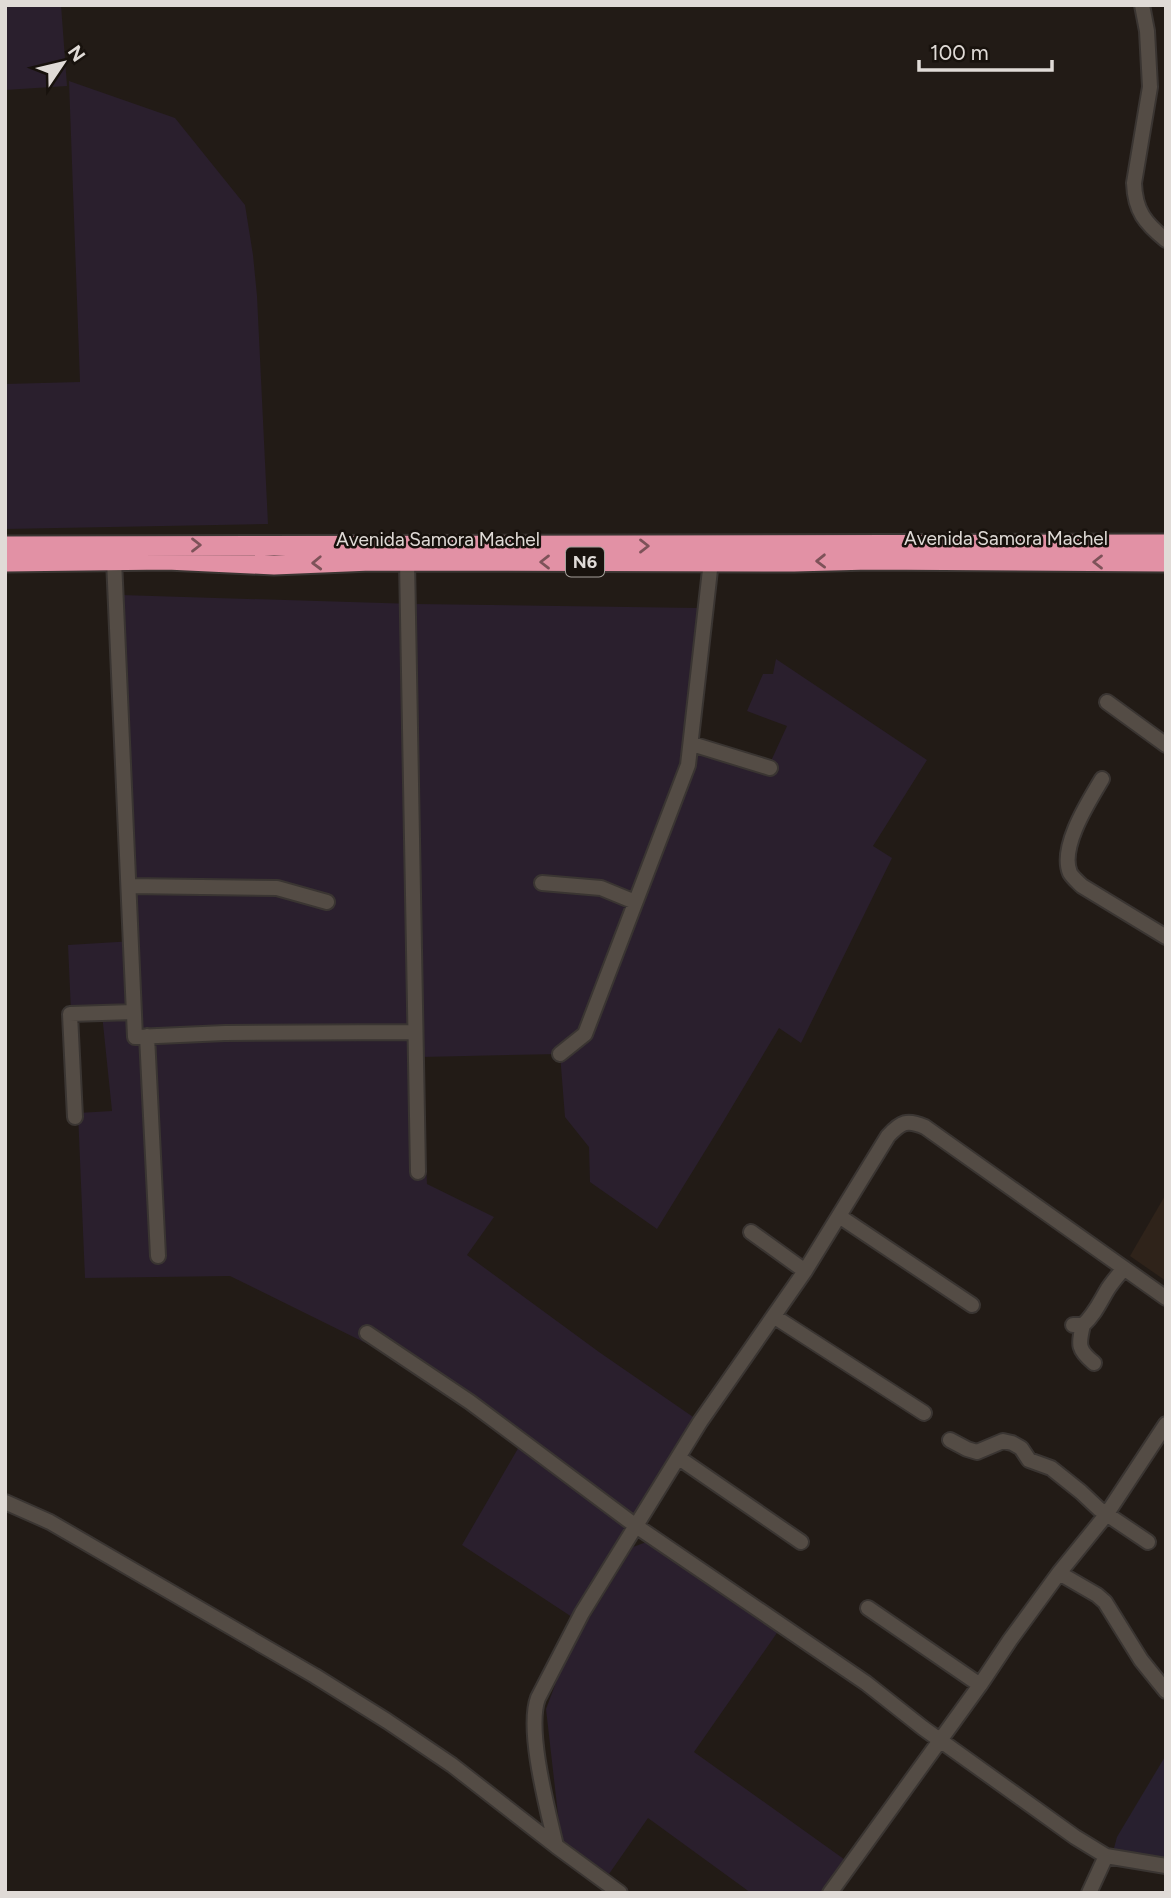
<svg xmlns="http://www.w3.org/2000/svg" width="1171" height="1898" viewBox="0 0 1171 1898" font-family="Figtree,sans-serif">
  <rect width="100%" height="100%" fill="#221b16"/>
  <path fill="#28202f" d="M1166,1755V1861L1113,1852L1117,1837Z"/>
  <path fill="#2a1f2d" d="M5,5H61L67,86L5,90Z
    M69,81L175,118L245,205L253,255L257,296L268,524L5,529V384L80,382Z
    M121,595L415,604L698,608L687,744L766,772L787,726L747,711L763,674H773L776,659L927,760L873,846L892,858L801,1043L779,1028L723,1122L657,1229L590,1182L589,1147L565,1117L560,1054L421,1057L427,1184L494,1217L467,1255L599,1352L696,1419L572,1617L462,1545L520,1445L392,1356L230,1276L85,1278L78,1113L112,1111L102,1014L71,1012L68,945L134,941Z
    M649,1541L779,1630L694,1752L855,1867L835,1893H751L648,1818L609,1874L561,1841L546,1709L564,1661L585,1625L633,1547Z"/>
  <path fill="#2f231a" d="M1166,1194V1281L1130,1256Z"/>
  <g fill="none" stroke-linecap="round" stroke-linejoin="round">
    <defs>
      <path id="minor" d="M1142,5L1147,31L1150,87L1134,183C1135,211 1145,223 1166,240
        M114,560L135,1037L225,1033L415,1032
        M407,561L418,1172
        M1107,702L1166,745
        M692,744L770,768
        M1102,779C1089,801 1059,847 1070,873C1073,878 1078,882 1082,886L1166,937
        M542,883L601,888L635,902
        M129,886L277,888L327,902
        M147,1036L158,1256
        M560,1054L585,1034L688,765L711,561
        M75,1117L70,1014L134,1012
        M839,1216L972,1305
        M751,1232L805,1271
        M775,1317L924,1413
        M1073,1325H1083C1094,1315 1099,1304 1106,1292C1111,1283 1118,1276 1124,1268
        M1083,1325C1078,1345 1078,1350 1094,1363
        M367,1333L470,1402L636,1526L866,1683L923,1728L1075,1837L1106,1856L1166,1866
        M950,1440L967,1449L977,1452L1003,1441L1012,1443L1021,1448L1029,1460L1051,1468L1081,1492L1099,1509L1148,1542
        M679,1458L801,1542
        M5,1502L50,1522L315,1676L387,1721L452,1765L556,1846L620,1893
        M1059,1573L1097,1595L1105,1602L1141,1660L1166,1691
        M868,1608L980,1685
        M556,1846C548,1811 526,1730 538,1698L582,1613L700,1422L805,1271L888,1136C901,1122 907,1119 925,1127L1166,1298
        M830,1893L980,1685L1010,1640L1059,1573L1106,1515L1166,1424
        M1089,1893L1106,1856"/>
      <path id="highway" d="M5,546L1166,544
        M5,562L167,560L274,565L371,561L794,562L870,560L1166,562"/>
    </defs>
    <use href="#minor" stroke="#3a3532" stroke-width="18"/>
    <use href="#highway" stroke="#3a3532" stroke-width="23"/>
    <use href="#minor" stroke="#544c45" stroke-width="14"/>
    <use href="#highway" stroke="#e291a5" stroke-width="19"/>
  </g>
  <defs><path id="oneway-chevron" d="M-2-3.5L2.5 0L-2 3.5" fill="none" stroke-width="1.6" stroke-linecap="round" stroke-linejoin="round" transform="scale(1.75)"/></defs>
  <g stroke="#7d5259">
    <use href="#oneway-chevron" transform="translate(196 545)"/>
    <use href="#oneway-chevron" transform="translate(644 546)"/>
    <use href="#oneway-chevron" transform="translate(821 561) rotate(179)"/>
    <use href="#oneway-chevron" transform="translate(545 562) rotate(-180)"/>
    <use href="#oneway-chevron" transform="translate(1098 562) rotate(-180)"/>
    <use href="#oneway-chevron" transform="translate(317 563) rotate(178)"/>
  </g>
  <g text-anchor="middle" dominant-baseline="central" stroke-width="5" stroke-linejoin="round" paint-order="stroke">
    <rect fill="#18120d" stroke="#a49f9a" stroke-width="2" x="566" y="547.5" width="38" height="29" rx="5"/>
    <g font-size="18" font-weight="bold" fill="#e0dbd7">
      <text x="585" y="562">N6</text>
    </g>
    <g font-size="19" fill="#e0dbd7" stroke="#18120d">
      <text x="1006" y="538">Avenida Samora Machel</text>
      <text x="438" y="539">Avenida Samora Machel</text>
    </g>
  </g>
  <rect width="1171" height="1898" fill="none" stroke="#e0dbd7" stroke-width="14"/>
  <g transform="translate(63 63) rotate(55)" stroke="#18120d" stroke-width="5" paint-order="stroke">
  <path d="M0-5L12 26L0 18L-12 26Z" fill="#e0dbd7"/>
  <text y="-10" font-size="19" font-weight="bold" text-anchor="middle" fill="#e0dbd7">N</text>
  </g>
  <path d="M919 60v10h133v-10" fill="none" stroke="#e0dbd7" stroke-width="3.5"/>
  <text x="930" y="60" font-size="21" fill="#e0dbd7" stroke="#18120d" stroke-width="5" paint-order="stroke">100 m</text>
</svg>
